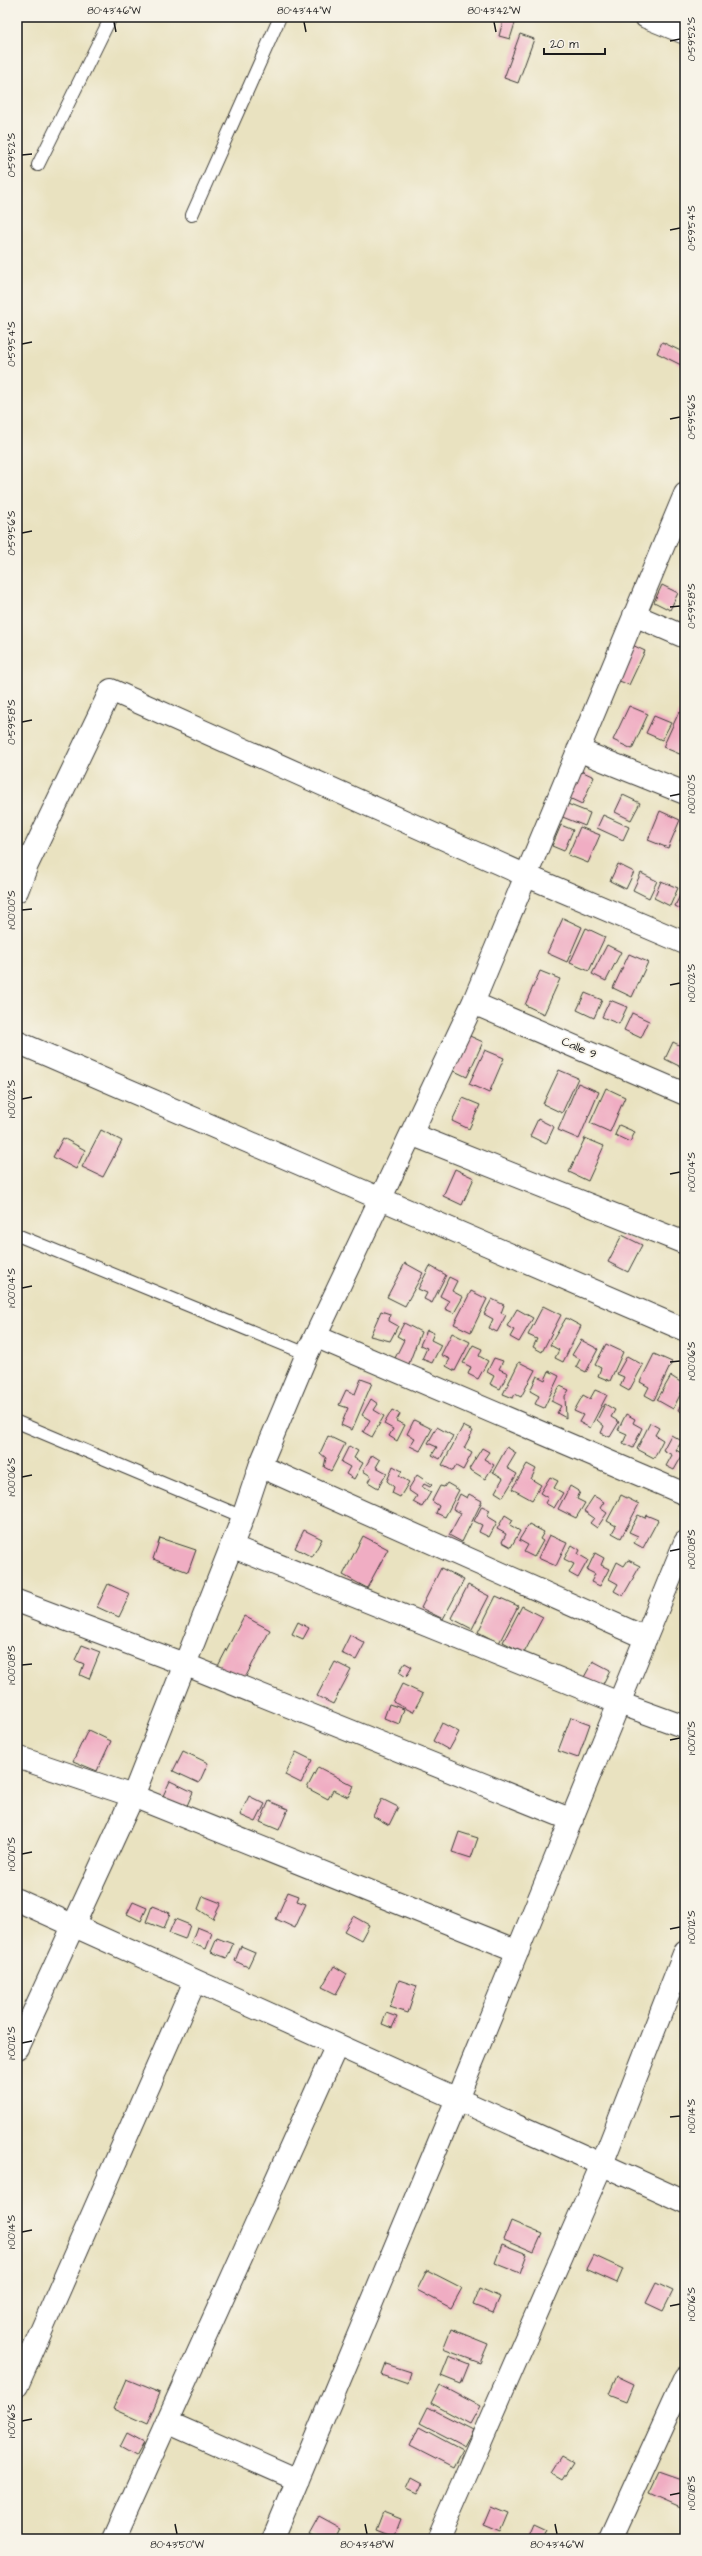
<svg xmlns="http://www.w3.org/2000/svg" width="702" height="2556" viewBox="0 0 702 2556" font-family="'Architects Daughter',sans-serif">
  <rect width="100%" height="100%" fill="#f7f3e8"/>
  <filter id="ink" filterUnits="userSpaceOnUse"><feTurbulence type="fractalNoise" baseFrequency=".025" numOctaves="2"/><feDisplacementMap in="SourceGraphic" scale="8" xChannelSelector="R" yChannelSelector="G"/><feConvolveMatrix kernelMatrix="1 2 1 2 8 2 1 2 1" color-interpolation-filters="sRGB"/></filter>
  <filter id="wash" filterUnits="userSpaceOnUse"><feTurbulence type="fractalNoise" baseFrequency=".012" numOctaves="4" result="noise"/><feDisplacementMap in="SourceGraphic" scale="16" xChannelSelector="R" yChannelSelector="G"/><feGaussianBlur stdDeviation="0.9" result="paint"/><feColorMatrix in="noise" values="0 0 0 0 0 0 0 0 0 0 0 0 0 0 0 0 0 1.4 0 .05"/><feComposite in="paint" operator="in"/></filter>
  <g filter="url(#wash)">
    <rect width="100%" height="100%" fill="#e9e2c0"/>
    <g id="blocks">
      <path fill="#f0adc3" d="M504,17L516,20L510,39L499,36Z
        M530,17H540L537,23Z
        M520,34L534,39L518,83L504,78Z
        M662,342L685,353V367L657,353Z
        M662,585L678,593L670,610L654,602Z
        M626,642L645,651L629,685L610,677Z
        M629,706L648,714L632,749L613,740Z
        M679,712L685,715V750L682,755L663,747Z
        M654,716L671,723L662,740L646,733Z
        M579,770L594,777L582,804L567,797Z
        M623,795L640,803L631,820L615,812Z
        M565,803L590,813L585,826L560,816Z
        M660,811L680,820L668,848L648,840Z
        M603,815L629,827L623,840L597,828Z
        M561,825L573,830L564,851L552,846Z
        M580,827L600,835L588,863L568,855Z
        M685,830V844L680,841Z
        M618,864L634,872L626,889L610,881Z
        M641,873L657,881L649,898L633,890Z
        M661,881L678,888L670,906L654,898Z
        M683,889L685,891V911L675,906Z
        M563,918L582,927L567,962L547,953Z
        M586,928L605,937L589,971L570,963Z
        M607,945L621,952L606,981L592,974Z
        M629,954L648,962L632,997L613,988Z
        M540,971L560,979L544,1014L525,1005Z
        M585,993L602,1000L594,1018L577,1010Z
        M610,1000L627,1007L619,1024L602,1017Z
        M632,1013L649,1021L641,1038L624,1030Z
        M463,1033L483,1042L467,1077L448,1068Z
        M673,1042L685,1048V1059L681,1067L665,1059Z
        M485,1050L504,1058L489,1093L469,1084Z
        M559,1070L578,1078L562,1113L543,1104Z
        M578,1083L599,1092L579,1139L558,1130Z
        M606,1088L625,1097L610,1132L590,1123Z
        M463,1098L480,1105L469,1129L452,1121Z
        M538,1119L554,1127L546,1144L530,1136Z
        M619,1125L635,1132L630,1142L615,1135Z
        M101,1130L122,1141L103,1177L82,1167Z
        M63,1138L85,1150L76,1169L53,1157Z
        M585,1138L604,1146L588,1181L569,1172Z
        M455,1169L474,1178L462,1205L443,1196Z
        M622,1235L642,1245L628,1272L608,1262Z
        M405,1263L423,1273L405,1306L387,1297Z
        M430,1266L446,1275L432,1303L424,1299L427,1293L418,1289Z
        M449,1277L457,1281L452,1291L463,1297L454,1313L445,1309L449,1301L440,1296Z
        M471,1291L487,1299L471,1332L454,1324Z
        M492,1299L504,1305L501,1313L506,1315L497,1332L489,1328L493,1319L484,1314Z
        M543,1306L561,1315L542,1352L533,1347L537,1339L528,1335Z
        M517,1309L533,1318L519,1342L510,1337L514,1330L507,1326Z
        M381,1311L390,1314L389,1321L398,1326L390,1341L370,1336Z
        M566,1318L581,1326L563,1362L555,1358L559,1350L550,1345Z
        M404,1323L421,1332L408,1366L394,1360L404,1340L397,1336Z
        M427,1330L434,1333L431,1340L441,1345L432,1363L422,1359L427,1348L420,1345Z
        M452,1333L470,1342L455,1371L446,1366L450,1359L441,1355Z
        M581,1340L598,1349L586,1372L576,1367L580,1359L572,1355Z
        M606,1344L623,1352L610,1381L598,1376L601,1368L595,1365Z
        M473,1345L482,1349L479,1356L488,1361L478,1379L468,1374L471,1367L463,1363Z
        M654,1354L672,1362L654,1400L645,1395L649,1387L640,1382Z
        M627,1356L643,1365L629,1391L620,1386L624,1377L617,1374Z
        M494,1358L503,1361L499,1369L508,1373L500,1389L490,1384L494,1376L487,1372Z
        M519,1362L535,1370L521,1397L515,1394L513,1398L503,1394Z
        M549,1371L559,1376L544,1408L535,1404L539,1396L530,1391L537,1376L545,1380Z
        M671,1376L685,1385L673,1409L657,1400Z
        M361,1379L372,1383L352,1430L341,1425L348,1408L339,1405L346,1390L355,1394Z
        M560,1386L569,1390L565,1396L566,1418L557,1413L561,1406L551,1401Z
        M595,1390L607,1395L590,1428L579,1422L583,1415L574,1411L583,1395L590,1399Z
        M685,1397V1414L678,1410Z
        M371,1399L378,1404L374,1410L384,1416L372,1437L363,1432L370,1420L362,1415Z
        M605,1404L615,1410L611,1417L619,1422L610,1437L601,1433L604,1426L597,1420Z
        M392,1410L400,1414L396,1421L405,1425L397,1441L389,1436L393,1429L384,1424Z
        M626,1414L635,1419L633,1423L642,1428L633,1448L623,1443L627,1434L618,1430Z
        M414,1420L432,1429L420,1451L410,1446L415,1438L407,1434Z
        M650,1423L659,1428L655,1435L663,1440L654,1458L637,1449Z
        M463,1426L473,1431L464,1448L472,1453L463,1470L456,1466L453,1471L442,1465Z
        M437,1427L453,1436L440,1459L432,1455L437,1447L428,1443Z
        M671,1435L682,1441L676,1450L683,1454L674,1470L666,1466L672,1455L663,1450Z
        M328,1436L345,1444L331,1471L324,1467L326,1458L320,1453Z
        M349,1446L358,1451L354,1458L363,1463L354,1479L346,1474L350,1467L341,1462Z
        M507,1447L516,1453L507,1468L517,1474L503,1497L495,1492L503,1478L493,1472Z
        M482,1448L489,1452L484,1459L494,1465L485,1479L469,1469Z
        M372,1455L380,1460L376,1467L387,1473L378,1488L368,1482L371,1476L363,1471Z
        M527,1464L536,1469L531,1479L541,1485L532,1500L512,1489Z
        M393,1466L402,1471L399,1476L409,1482L400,1497L392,1493L394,1487L387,1481Z
        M417,1475L432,1485L430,1487L424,1484L422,1487L431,1492L422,1507L413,1502L417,1496L408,1490Z
        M550,1477L558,1481L554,1488L563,1493L554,1508L545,1503L548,1498L540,1493Z
        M447,1483L459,1490L445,1517L436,1513L439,1506L432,1501L440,1486L444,1487Z
        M570,1486L580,1492L577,1499L585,1503L576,1518L558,1509Z
        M460,1494L467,1498L469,1494L482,1501L462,1542L449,1535L461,1513L453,1509Z
        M621,1495L639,1504L621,1538L612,1533L616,1526L607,1521Z
        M594,1496L604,1502L600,1508L607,1513L597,1528L590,1523L594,1518L584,1511Z
        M482,1506L490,1510L487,1516L497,1522L489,1537L479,1532L482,1525L474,1521Z
        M505,1515L513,1520L510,1525L520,1531L511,1547L502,1542L506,1534L497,1529Z
        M638,1515L645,1518L646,1515L658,1520L643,1548L634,1543L638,1536L629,1532Z
        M529,1524L544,1532L540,1539L543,1541L534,1557L524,1552L528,1545L519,1540Z
        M304,1530L322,1539L312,1557L295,1548Z
        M549,1535L567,1543L556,1566L538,1558Z
        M363,1536L388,1549L367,1588L343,1575Z
        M160,1538L196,1550L188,1572L153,1559Z
        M572,1545L580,1550L578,1554L588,1560L578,1578L569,1573L574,1564L564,1559Z
        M595,1553L604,1558L601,1565L609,1569L600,1586L591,1582L595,1574L587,1570Z
        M628,1560L640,1566L623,1596L614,1591L618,1584L609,1579L617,1562L624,1566Z
        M441,1568L464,1580L443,1619L421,1608Z
        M108,1584L130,1594L119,1617L97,1607Z
        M468,1585L489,1596L472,1629L451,1618Z
        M496,1596L518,1606L499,1643L478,1632Z
        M522,1606L543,1617L524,1653L503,1642Z
        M244,1616L270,1630L243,1682L217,1668Z
        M298,1622L309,1628L303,1639L292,1634Z
        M350,1635L365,1643L356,1660L341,1653Z
        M82,1645L100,1652L89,1679L80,1675L84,1664L75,1660Z
        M593,1661L610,1670L601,1688L583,1679Z
        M335,1662L351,1670L333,1704L317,1696Z
        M405,1663L412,1667L406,1677L399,1672Z
        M402,1684L423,1694L413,1712L393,1702Z
        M389,1704L404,1709L399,1724L384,1718Z
        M571,1717L590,1724L578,1758L558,1751Z
        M442,1723L459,1732L449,1750L433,1741Z
        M88,1730L111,1741L97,1771L73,1761Z
        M183,1751L208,1763L199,1783L173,1771Z
        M296,1752L312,1760L301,1783L285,1775Z
        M318,1767L354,1786L348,1797L333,1790L328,1799L307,1788Z
        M170,1781L193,1792L186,1808L162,1798Z
        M249,1796L265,1804L256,1822L240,1815Z
        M382,1799L398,1807L389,1825L373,1816Z
        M269,1801L288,1809L279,1830L260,1822Z
        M459,1832L478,1838L471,1858L452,1852Z
        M288,1892L299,1896L297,1901L306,1904L295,1928L276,1919Z
        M203,1896L221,1903L213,1919L198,1909Z
        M133,1902L147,1908L141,1921L127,1914Z
        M152,1906L170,1913L164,1929L146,1922Z
        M353,1916L369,1925L361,1940L344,1931Z
        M175,1919L190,1925L185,1939L169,1933Z
        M197,1927L212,1933L206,1949L191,1943Z
        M217,1938L233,1944L227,1958L211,1952Z
        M241,1946L255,1952L248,1967L235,1961Z
        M334,1966L347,1974L336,1994L322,1987Z
        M399,1980L417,1986L408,2013L390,2007Z
        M386,2013L397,2017L392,2028L382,2024Z
        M511,2221L542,2234L534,2252L504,2239Z
        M502,2244L527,2254L520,2273L495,2263Z
        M593,2255L623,2269L617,2283L586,2269Z
        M427,2270L462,2288L451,2308L417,2290Z
        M656,2283L673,2291L663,2311L646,2303Z
        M480,2288L500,2297L493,2313L473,2305Z
        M451,2329L488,2344L480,2363L443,2349Z
        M449,2356L469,2364L461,2384L441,2376Z
        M386,2364L411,2372L408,2384L382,2375Z
        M617,2376L634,2384L627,2401L609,2394Z
        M126,2379L160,2393L147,2424L113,2409Z
        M440,2385L480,2406L470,2424L431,2403Z
        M428,2407L473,2430L464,2446L420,2423Z
        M419,2427L462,2450L453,2468L410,2446Z
        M127,2433L144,2442L136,2456L120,2447Z
        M561,2456L573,2463L562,2480L550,2473Z
        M659,2472L685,2481V2509L649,2493Z
        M412,2477L423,2483L418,2493L407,2488Z
        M491,2506L508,2513L500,2532L483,2525Z
        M383,2512L401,2519L394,2537L376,2530Z
        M319,2516L341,2528L336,2539H319L309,2534Z
        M533,2524L546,2530L541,2539L527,2538Z"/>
    </g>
  </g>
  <g filter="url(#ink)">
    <use href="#blocks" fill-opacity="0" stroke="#3b3a35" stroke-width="1"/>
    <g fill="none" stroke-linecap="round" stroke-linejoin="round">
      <defs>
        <path id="lane" d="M38,165L111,17
          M192,215L280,17
          M17,1235L307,1354
          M17,1422L243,1517"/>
        <path id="street" d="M646,17L685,33
          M634,615L685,637
          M578,750L685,793
          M17,891L27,865L111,690L527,876L685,943
          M473,1003L685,1094
          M17,1042L685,1330
          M411,1134L685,1243
          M317,1337L685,1494
          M260,1466L646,1638
          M231,1546L619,1703L685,1727
          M17,1601L184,1664L572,1820
          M17,1757L133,1796L518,1951
          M17,1900L685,2202
          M17,2048L133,1796L243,1517L260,1466L307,1354L473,1003L685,494
          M17,2386L195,1981
          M167,2422L298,2480
          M114,2539L337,2045
          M273,2539L457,2099L685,1542
          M438,2539L602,2164L685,1951
          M611,2539L685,2377"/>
      </defs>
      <use href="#lane" stroke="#3b3a35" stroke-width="14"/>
      <use href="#street" stroke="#3b3a35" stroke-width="24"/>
      <use href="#lane" stroke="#fff" stroke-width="12"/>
      <use href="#street" stroke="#fff" stroke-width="22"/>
    </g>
  </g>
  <path fill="none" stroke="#1c1c1c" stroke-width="1.5" d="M114,22L116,32M304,22L306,32M494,22L496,32M670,41L680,39M22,155L32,154M670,230L680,228M22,344L32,342M670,419L680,417M22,533L32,531M670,607L680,606M22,722L32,720M670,796L680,794M22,910L32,909M670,985L680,983M22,1099L32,1097M670,1174L680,1172M22,1288L32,1286M670,1362L680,1361M22,1477L32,1475M670,1551L680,1549M22,1665L32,1664M670,1740L680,1738M22,1854L32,1852M670,1929L680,1927M22,2043L32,2041M670,2117L680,2116M22,2232L32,2230M670,2306L680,2304M22,2421L32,2419M670,2495L680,2493M175,2524L177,2534M365,2524L367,2534M555,2524L557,2534"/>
  <g text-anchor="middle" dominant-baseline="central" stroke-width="3.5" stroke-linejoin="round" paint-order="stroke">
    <g font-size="12" fill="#1c1c1c" stroke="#f7f3e8">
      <text transform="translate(579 1048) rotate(23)">Calle 9</text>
    </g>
  </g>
  <rect width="702" height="2556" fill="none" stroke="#f7f3e8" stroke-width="44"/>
  <path d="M544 48v6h61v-6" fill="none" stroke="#1c1c1c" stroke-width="2"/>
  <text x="550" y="48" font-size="12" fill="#1c1c1c" stroke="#f7f3e8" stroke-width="3" paint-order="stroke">20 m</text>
  <rect x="22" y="22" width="658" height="2512" fill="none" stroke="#1c1c1c" stroke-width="1.5"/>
  <g font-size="10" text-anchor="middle" fill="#1c1c1c">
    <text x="114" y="14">80°43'46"W</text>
    <text x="304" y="14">80°43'44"W</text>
    <text x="494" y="14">80°43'42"W</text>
    <text transform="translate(691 39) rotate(-90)" y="4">0°59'52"S</text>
    <text transform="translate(11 155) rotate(-90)" y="4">0°59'52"S</text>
    <text transform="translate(691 228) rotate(-90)" y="4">0°59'54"S</text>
    <text transform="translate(11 344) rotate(-90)" y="4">0°59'54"S</text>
    <text transform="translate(691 417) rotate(-90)" y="4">0°59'56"S</text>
    <text transform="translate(11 533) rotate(-90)" y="4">0°59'56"S</text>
    <text transform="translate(691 606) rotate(-90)" y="4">0°59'58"S</text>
    <text transform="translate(11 722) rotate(-90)" y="4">0°59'58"S</text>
    <text transform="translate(691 794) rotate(-90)" y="4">1°00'00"S</text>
    <text transform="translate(11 910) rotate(-90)" y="4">1°00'00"S</text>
    <text transform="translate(691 983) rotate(-90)" y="4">1°00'02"S</text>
    <text transform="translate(11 1099) rotate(-90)" y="4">1°00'02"S</text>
    <text transform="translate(691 1172) rotate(-90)" y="4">1°00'04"S</text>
    <text transform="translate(11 1288) rotate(-90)" y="4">1°00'04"S</text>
    <text transform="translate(691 1361) rotate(-90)" y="4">1°00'06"S</text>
    <text transform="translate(11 1477) rotate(-90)" y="4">1°00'06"S</text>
    <text transform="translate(691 1549) rotate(-90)" y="4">1°00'08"S</text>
    <text transform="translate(11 1665) rotate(-90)" y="4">1°00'08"S</text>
    <text transform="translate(691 1738) rotate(-90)" y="4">1°00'10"S</text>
    <text transform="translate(11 1854) rotate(-90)" y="4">1°00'10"S</text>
    <text transform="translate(691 1927) rotate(-90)" y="4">1°00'12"S</text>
    <text transform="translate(11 2043) rotate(-90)" y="4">1°00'12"S</text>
    <text transform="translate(691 2116) rotate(-90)" y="4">1°00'14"S</text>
    <text transform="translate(11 2232) rotate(-90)" y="4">1°00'14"S</text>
    <text transform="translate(691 2304) rotate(-90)" y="4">1°00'16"S</text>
    <text transform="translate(11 2421) rotate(-90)" y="4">1°00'16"S</text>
    <text transform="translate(691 2493) rotate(-90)" y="4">1°00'18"S</text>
    <text x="177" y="2548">80°43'50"W</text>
    <text x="367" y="2548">80°43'48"W</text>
    <text x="557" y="2548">80°43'46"W</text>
  </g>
</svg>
